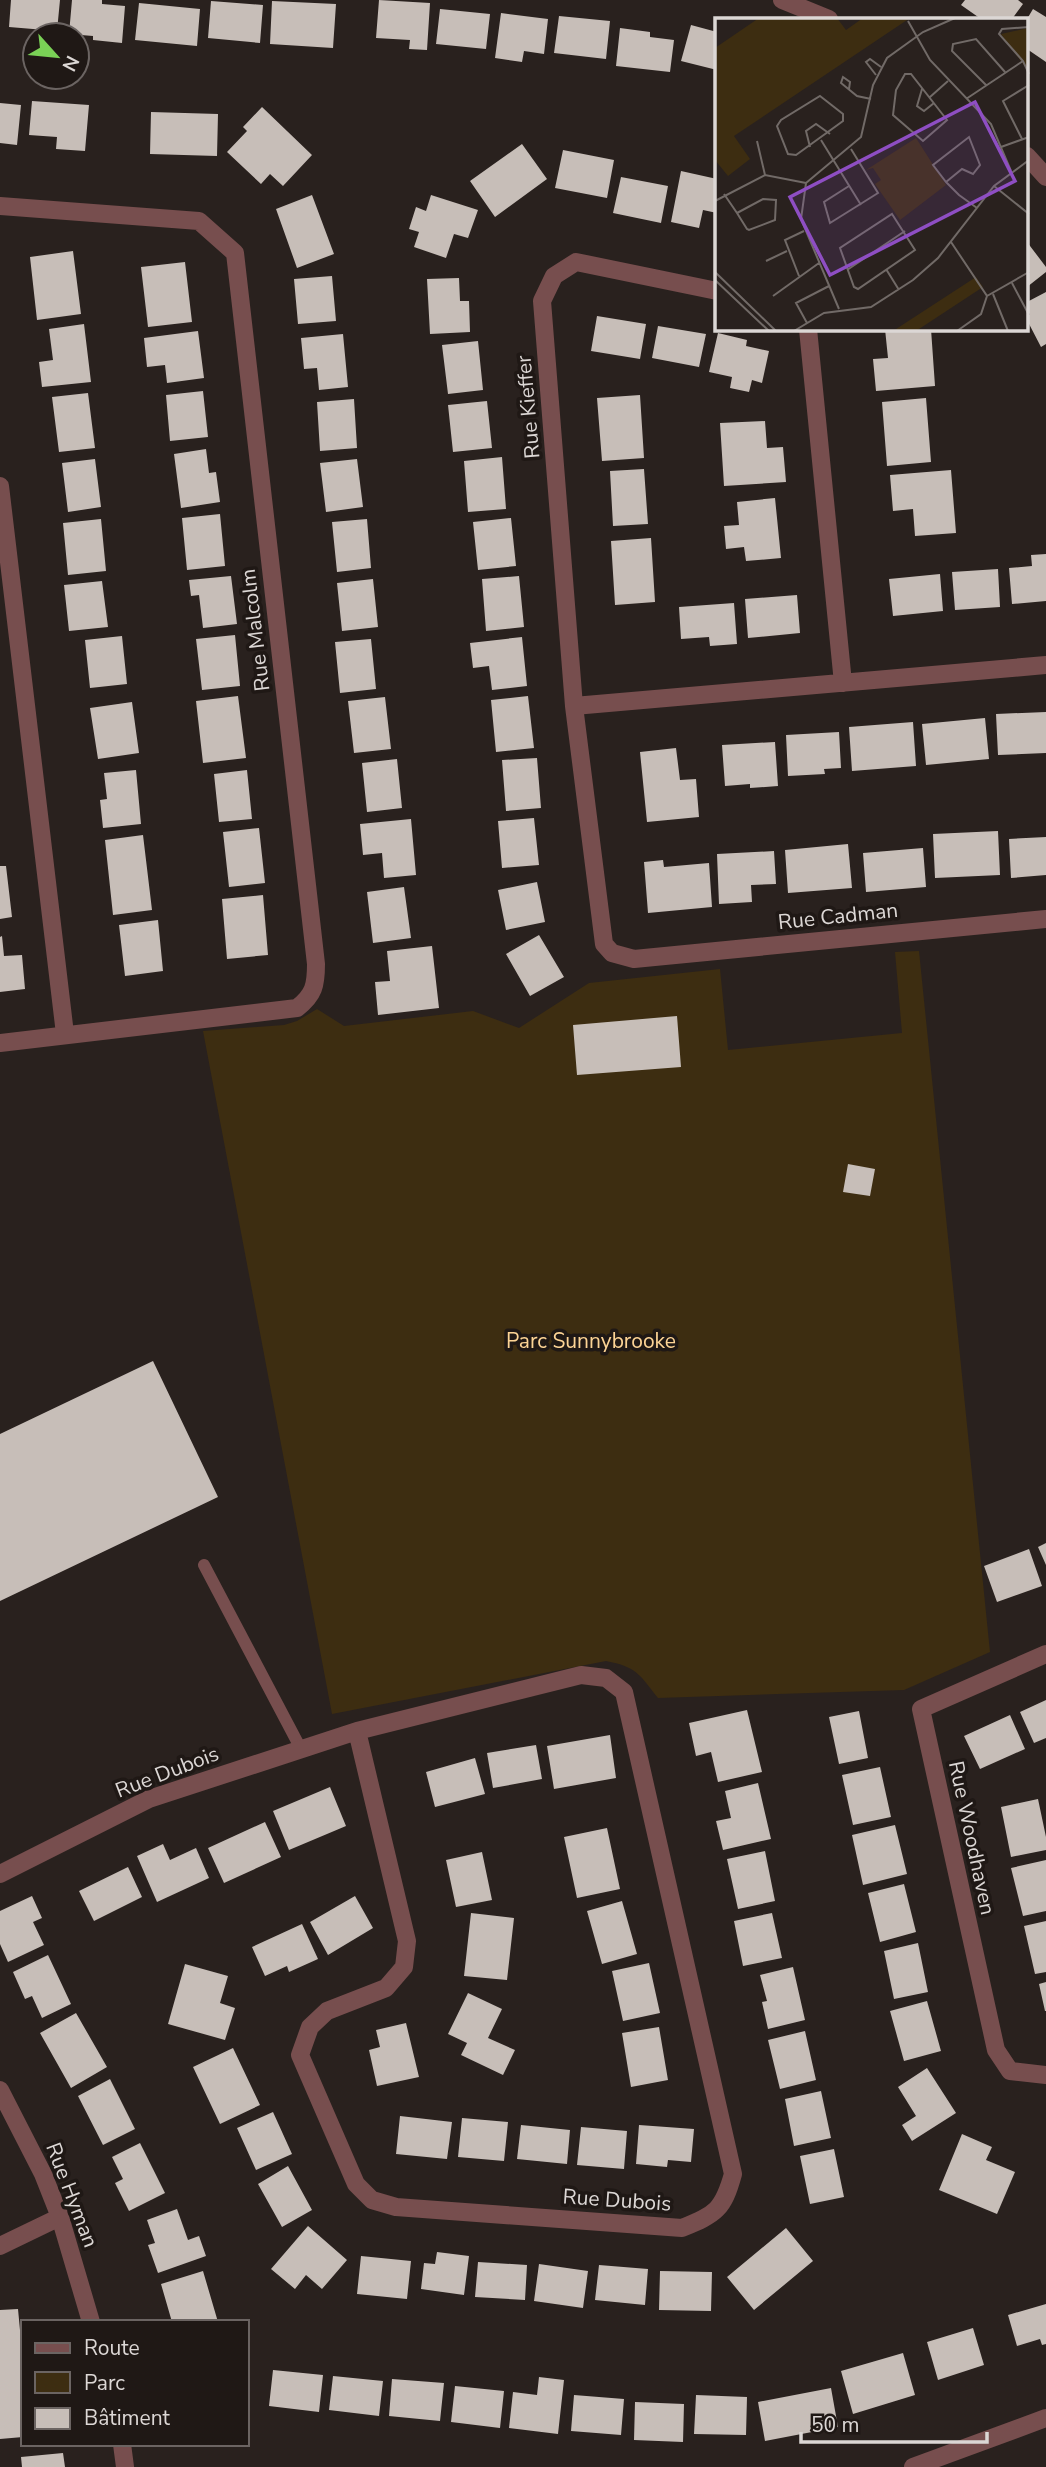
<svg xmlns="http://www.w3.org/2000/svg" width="1046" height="2467" viewBox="0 0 1046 2467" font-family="'Nunito Sans',sans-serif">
  <rect width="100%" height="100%" fill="#29211e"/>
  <path fill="#3d2d11" d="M919,951L990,1652L904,1690L658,1698C639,1674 637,1667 606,1661L332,1714L203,1031L284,1025L297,1021L317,1009L344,1026L473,1011L519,1028L589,983L720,969L728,1050L902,1033L895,952Z"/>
  <path fill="#c7beb8" d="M11,0H60L57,31L9,27Z
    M72,0H102V4L125,6L122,43L93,40V36L69,34Z
    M379,0L430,3L427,50L409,49L410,40L376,38Z
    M965,0H1018L1023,4L1012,19H981L961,5Z
    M211,1L263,5L260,43L208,38Z
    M272,1L336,4L333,48L270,44Z
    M139,3L200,9L197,46L135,40Z
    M440,9L490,14L486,49L436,44Z
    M1033,9L1046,17V62L1027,49V19Z
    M501,13L548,19L544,54L524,51L522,62L495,58Z
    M559,16L610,21L606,59L554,53Z
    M691,25L717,32V70L681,61Z
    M620,28L650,32V37L674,40L670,72L616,66Z
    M32,101L89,105L85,151L56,149L57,137L29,135Z
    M0,103L21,105L17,145L0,143Z
    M262,107L312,155L283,186L270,174L261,184L227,152L247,131L243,127Z
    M151,112L218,114L217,156L150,154Z
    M522,144L547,179L495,217L470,181Z
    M563,150L614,160L607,198L555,188Z
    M681,171L717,179V213L703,210L699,228L671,222Z
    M621,177L668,186L661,223L613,213Z
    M312,195L334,254L297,268L276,209Z
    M431,195L478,210L468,238L454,234L446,258L414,247L419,232L409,229L416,207L426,211Z
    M1027,242L1046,267V272L1027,287Z
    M73,251L81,314L37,320L30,257Z
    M185,262L192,322L148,327L141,267Z
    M332,276L336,321L298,324L294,279Z
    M459,278L460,301H469L470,332L430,334L427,279Z
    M1046,292V344L1041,347L1027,320V302Z
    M597,316L646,324L640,359L591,351Z
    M84,324L91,382L42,387L39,362L53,360L49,329Z
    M658,326L706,334L699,367L652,358Z
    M885,329H931L935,386L876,391L873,359L888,358Z
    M198,331L204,378L167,383L165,365L147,367L144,338Z
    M718,333L747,340L746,346L769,351L762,383L752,380L749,392L730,388L732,377L709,372Z
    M343,334L348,387L319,390L317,368L304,369L301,338Z
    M478,341L483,390L448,394L442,345Z
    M203,391L208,437L170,441L166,395Z
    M88,393L95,448L59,452L52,397Z
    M640,395L644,458L602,461L597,398Z
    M926,398L931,462L887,466L882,402Z
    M354,399L357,448L320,451L317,402Z
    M487,401L492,448L453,452L448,405Z
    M765,421L767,448L783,447L786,482L724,486L720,423Z
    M206,449L209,473L216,472L220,502L181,508L174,454Z
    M502,457L506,509L468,512L464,461Z
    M95,459L101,507L68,512L62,463Z
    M357,459L363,507L326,512L320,463Z
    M644,469L648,524L613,526L610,471Z
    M951,470L956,533L915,536L913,509L893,511L890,475Z
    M775,498L781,558L746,561L744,547L726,549L724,526L739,525L737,502Z
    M220,514L225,566L187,570L182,518Z
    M511,518L516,566L478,570L473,522Z
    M101,519L106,571L68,575L63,523Z
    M367,519L371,568L337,572L332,522Z
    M651,538L655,602L615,605L611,541Z
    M1046,554V601L1012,604L1009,568L1032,566L1031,555Z
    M998,569L1000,607L955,610L952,572Z
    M940,574L943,611L893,616L889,579Z
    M231,576L237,624L203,628L199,595L191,596L189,580Z
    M519,576L524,627L486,631L482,579Z
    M373,579L378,627L342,631L337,583Z
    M102,581L108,627L69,631L64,585Z
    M797,595L800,633L748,638L745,599Z
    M734,603L737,644L710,646L709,637L681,639L679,607Z
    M235,635L240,686L202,690L196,639Z
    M122,636L127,684L90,688L85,640Z
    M522,637L527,686L492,690L489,666L473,668L470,643Z
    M371,639L376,689L340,693L335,642Z
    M238,696L246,758L203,763L196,701Z
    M528,696L534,748L496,752L491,700Z
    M385,697L391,749L354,753L348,701Z
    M132,702L139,753L98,759L90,708Z
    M1046,712V753L998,755L996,714Z
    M985,718L989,759L926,765L922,724Z
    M913,722L916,766L852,771L849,727Z
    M839,732L841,768L824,769L825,774L788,776L786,735Z
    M775,742L778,786L750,788V784L725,786L722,745Z
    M676,748L680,780L696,779L699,817L647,822L640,752Z
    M537,758L541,808L506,811L502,760Z
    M397,759L402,808L367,812L362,763Z
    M136,770L141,824L103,828L100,800L107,799L104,773Z
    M247,770L252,819L219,822L214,774Z
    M534,818L539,865L502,868L498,821Z
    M411,819L416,875L384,878L382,853L363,855L360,824Z
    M259,828L265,883L229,887L223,832Z
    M998,831L1000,875L935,878L933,834Z
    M143,835L152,910L113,915L105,840Z
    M1046,837V875L1011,878L1009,839Z
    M848,844L852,888L788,893L785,850Z
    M923,848L926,887L866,892L863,853Z
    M774,851L776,884L751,885L752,902L719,904L717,854Z
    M663,860L664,867L709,863L712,907L648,913L644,862Z
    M0,866H6L12,917L0,919Z
    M537,882L545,922L506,930L498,890Z
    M404,887L411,938L373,943L367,892Z
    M263,895L268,955L227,959L222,899Z
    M158,920L163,971L125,976L119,925Z
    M539,935L564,977L530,996L506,954Z
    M2,936L4,956L22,955L25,989L0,992V937Z
    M432,946L439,1008L378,1015L375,982L390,981L387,951Z
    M677,1016L681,1067L577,1075L573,1025Z
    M848,1164L875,1169L870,1196L843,1192Z
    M153,1361L218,1497L0,1601V1434Z
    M1046,1543V1565L1038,1547Z
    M1029,1549L1042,1586L997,1602L984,1566Z
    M1046,1700V1738L1034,1743L1020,1712Z
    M747,1710L762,1772L718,1782L711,1752L696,1756L689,1723Z
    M859,1711L868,1758L839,1764L829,1717Z
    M1010,1715L1025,1749L980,1769L964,1736Z
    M610,1735L616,1778L554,1789L547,1746Z
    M536,1745L542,1779L493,1788L487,1753Z
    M475,1758L485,1794L435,1807L426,1772Z
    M880,1767L891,1817L853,1825L842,1775Z
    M758,1783L771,1839L723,1850L716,1821L731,1818L725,1791Z
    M330,1787L346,1826L289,1850L273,1811Z
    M1038,1799L1046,1837V1850L1011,1857L1001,1807Z
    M265,1822L281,1857L224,1883L208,1848Z
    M895,1825L907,1874L863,1885L852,1835Z
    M607,1828L620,1889L577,1898L564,1837Z
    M163,1844L170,1860L196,1848L209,1878L157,1902L137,1856Z
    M765,1851L775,1901L738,1909L727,1859Z
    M482,1852L492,1900L456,1907L446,1860Z
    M1046,1860V1911L1023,1916L1011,1868Z
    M128,1867L142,1897L94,1921L79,1891Z
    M904,1884L916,1932L880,1942L868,1893Z
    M32,1896L42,1918L33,1922L44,1945L8,1962L0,1944V1911Z
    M355,1896L373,1928L328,1955L310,1922Z
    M622,1901L637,1954L602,1964L587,1911Z
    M471,1913L514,1918L507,1980L464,1976Z
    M772,1913L782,1958L743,1966L734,1921Z
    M1046,1921V1972L1035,1974L1024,1926Z
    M302,1924L318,1959L289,1972L287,1966L265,1976L252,1947Z
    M918,1943L928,1992L894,1999L884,1951Z
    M48,1955L71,2004L42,2018L32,1996L25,1999L13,1972Z
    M649,1963L660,2013L623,2021L612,1971Z
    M185,1964L228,1976L220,2003L235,2008L225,2040L168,2024Z
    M793,1967L805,2020L768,2029L762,2002L767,2001L760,1975Z
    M1046,1982V2011H1045L1039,1984Z
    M468,1993L502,2009L488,2038L515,2050L503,2075L461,2055L467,2043L448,2034Z
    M927,2001L941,2051L904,2061L890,2011Z
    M76,2013L107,2067L71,2088L40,2033Z
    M406,2023L419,2077L377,2086L369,2050L380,2047L376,2030Z
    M659,2027L668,2080L631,2087L622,2033Z
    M805,2031L816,2080L780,2089L768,2040Z
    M233,2048L260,2105L220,2124L193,2067Z
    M927,2068L956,2113L912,2141L902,2125L916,2116L898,2087Z
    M110,2079L135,2129L103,2145L78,2096Z
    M821,2091L831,2138L794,2146L785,2099Z
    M273,2112L292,2154L256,2170L237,2128Z
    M400,2116L452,2122L447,2159L396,2154Z
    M462,2118L508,2122L504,2161L458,2157Z
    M521,2125L570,2130L567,2164L517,2159Z
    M639,2125L694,2129L691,2162L668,2160L667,2167L636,2164Z
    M581,2127L627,2131L624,2169L577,2165Z
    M962,2134L992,2147L986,2160L1015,2172L997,2214L939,2190Z
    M140,2143L165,2193L129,2211L115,2183L123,2179L112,2157Z
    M834,2149L844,2197L810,2204L800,2156Z
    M288,2166L312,2210L282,2227L258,2184Z
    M177,2209L188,2240L199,2236L206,2256L158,2273L148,2245L155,2243L147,2220Z
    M308,2226L347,2260L322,2289L306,2275L295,2289L271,2269Z
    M786,2228L813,2261L754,2310L727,2277Z
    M437,2252L469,2256L464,2295L421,2289L424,2263L435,2264Z
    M361,2256L411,2261L407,2299L357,2294Z
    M478,2262L527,2265L525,2300L475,2297Z
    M539,2264L588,2271L583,2308L534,2301Z
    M599,2265L648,2269L645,2305L595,2300Z
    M203,2271L218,2322H172L161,2284Z
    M660,2271L712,2272L711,2311L659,2310Z
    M1046,2304V2344L1042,2345L1040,2339L1017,2346L1008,2315Z
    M18,2309L23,2362V2437L0,2439V2310Z
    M973,2328L984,2365L938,2380L927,2342Z
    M903,2353L915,2395L853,2414L841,2371Z
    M273,2370L323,2375L319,2412L269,2406Z
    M333,2376L383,2381L379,2416L329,2410Z
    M539,2377L564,2380L558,2434L509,2428L513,2392L537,2395Z
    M392,2379L444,2383L440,2421L389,2416Z
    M455,2386L504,2391L500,2428L451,2422Z
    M831,2388L838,2427L765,2441L758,2402Z
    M574,2395L624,2399L621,2435L571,2431Z
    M696,2395L747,2397L746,2435L694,2434Z
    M635,2402L684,2404L683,2442L634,2440Z
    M63,2453L65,2467H22L21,2457Z"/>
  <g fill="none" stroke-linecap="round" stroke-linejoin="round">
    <path stroke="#774e4e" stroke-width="12" d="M204,1565L301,1749"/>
    <path stroke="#774e4e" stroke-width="18" d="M782,0L829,19
      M1027,156L1046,177
      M0,206L199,221L235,253L316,964C316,985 314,995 297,1008L0,1043
      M717,291L576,262L554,276L542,301L574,706L604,944L612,953L634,959L1046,919
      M808,329L843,683
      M0,486L65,1034
      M574,706L1046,665
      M1046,1654L921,1709L996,2050L1010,2071L1046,2075
      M0,1874L149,1799L357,1731L581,1675L606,1678L624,1692L733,2174C723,2210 716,2214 682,2228L396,2207L372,2200L356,2184L300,2055L310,2027L327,2011L386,1988L404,1967L407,1941L357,1731
      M0,2090L43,2174L60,2217L91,2322
      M0,2246L60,2217
      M122,2444L125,2467
      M913,2467L1046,2418"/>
  </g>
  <g text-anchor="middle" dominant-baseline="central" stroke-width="7" stroke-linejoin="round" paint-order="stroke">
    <g font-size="21" fill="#dcd7d5" stroke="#1f1815">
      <text transform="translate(528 407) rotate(-95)">Rue Kieffer</text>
      <text transform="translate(255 630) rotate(-97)">Rue Malcolm</text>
      <text transform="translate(838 916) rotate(-6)">Rue Cadman</text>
      <text transform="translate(167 1772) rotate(-21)">Rue Dubois</text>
      <text transform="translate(972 1838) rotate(78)">Rue Woodhaven</text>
      <text transform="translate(72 2195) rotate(69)">Rue Hyman</text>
      <text transform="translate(617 2200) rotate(4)">Rue Dubois</text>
    </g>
    <g font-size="21" fill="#fdd495" stroke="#1f1815">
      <text x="591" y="1341">Parc Sunnybrooke</text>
    </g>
  </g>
  <g transform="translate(715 18)">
    <rect width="313" height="313" fill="#29211e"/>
    <path d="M44,0H122L131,12L148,0H195L19,118L35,141L13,158L0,142V30ZM313,10V53L286,16ZM201,120L231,167L185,202L160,166L166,162L158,150L151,152ZM261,259L268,269L201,313H178Z" fill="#3d2d11"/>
    <path fill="none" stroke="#716a67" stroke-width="2" d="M193,3L215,42L276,106L296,153M314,9L287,11L284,16L308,43L314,56M190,56H196L232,102L208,123L178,97L181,72ZM161,57L151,44L155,41L166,49M271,67L237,33L238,26L261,21L290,54M134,71L135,64L128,59L126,65L142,78L156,81M207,71L202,88L209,93L219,85M105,78L128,96V103L81,137L73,136L62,108L66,102ZM215,79L233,63M251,81L308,43M307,121L288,83L314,67M106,122L146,187M42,123L50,157M95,129L91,113L101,106L115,116M286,129L314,119M231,164L247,151L258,156L265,147L254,119L218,147L231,164L244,177L262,190M134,168L109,184L115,205L163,175L136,131M279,168L314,196M9,176L22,195L32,211L34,212L60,202L61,182L48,181L22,195M0,183L50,157L91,165M177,196L200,232L143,271L139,269L125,230ZM236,224L272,278L266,296L242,313M51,243L72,233M171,251L184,272M132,252L190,213M0,254L61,313M84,258L70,222L89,213M0,262L54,313M297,265L314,297M278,276L293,313M58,278L104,245M272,278L314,254M124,291L86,201L91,165L146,119L158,67L172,40L208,14L240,0M92,305L81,285L114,268M79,313L109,295L156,289L198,262L223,240L279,168L314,142"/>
    <path fill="#8e4ec3" fill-opacity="0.15" stroke="#8e4ec3" stroke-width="3.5" d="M260,84L300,163L115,257L75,179Z"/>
    <rect width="313" height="313" fill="none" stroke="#dcd7d5" stroke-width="3.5"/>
  </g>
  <rect x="21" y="2320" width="228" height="126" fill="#1f1815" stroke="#6b6462" stroke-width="2"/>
  <rect x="35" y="2343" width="35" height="10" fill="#774e4e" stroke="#6b6462" stroke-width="2"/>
  <text x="84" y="2355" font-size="21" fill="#dcd7d5">Route</text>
  <rect x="35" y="2372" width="35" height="21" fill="#3d2d11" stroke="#6b6462" stroke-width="2"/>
  <text x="84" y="2390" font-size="21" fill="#dcd7d5">Parc</text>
  <rect x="35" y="2408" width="35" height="21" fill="#c7beb8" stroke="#6b6462" stroke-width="2"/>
  <text x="84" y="2425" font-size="21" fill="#dcd7d5">Bâtiment</text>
  <g transform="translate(56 56) rotate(117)"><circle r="33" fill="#1f1815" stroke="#6b6462" stroke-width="2"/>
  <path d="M0-5L12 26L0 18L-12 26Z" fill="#7ad156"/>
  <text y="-10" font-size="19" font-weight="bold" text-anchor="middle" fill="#dcd7d5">N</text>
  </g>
  <path d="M801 2432v10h186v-10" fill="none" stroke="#dcd7d5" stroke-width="3.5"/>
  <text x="811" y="2432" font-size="21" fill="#dcd7d5" stroke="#1f1815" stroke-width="5" paint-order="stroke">50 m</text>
</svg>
